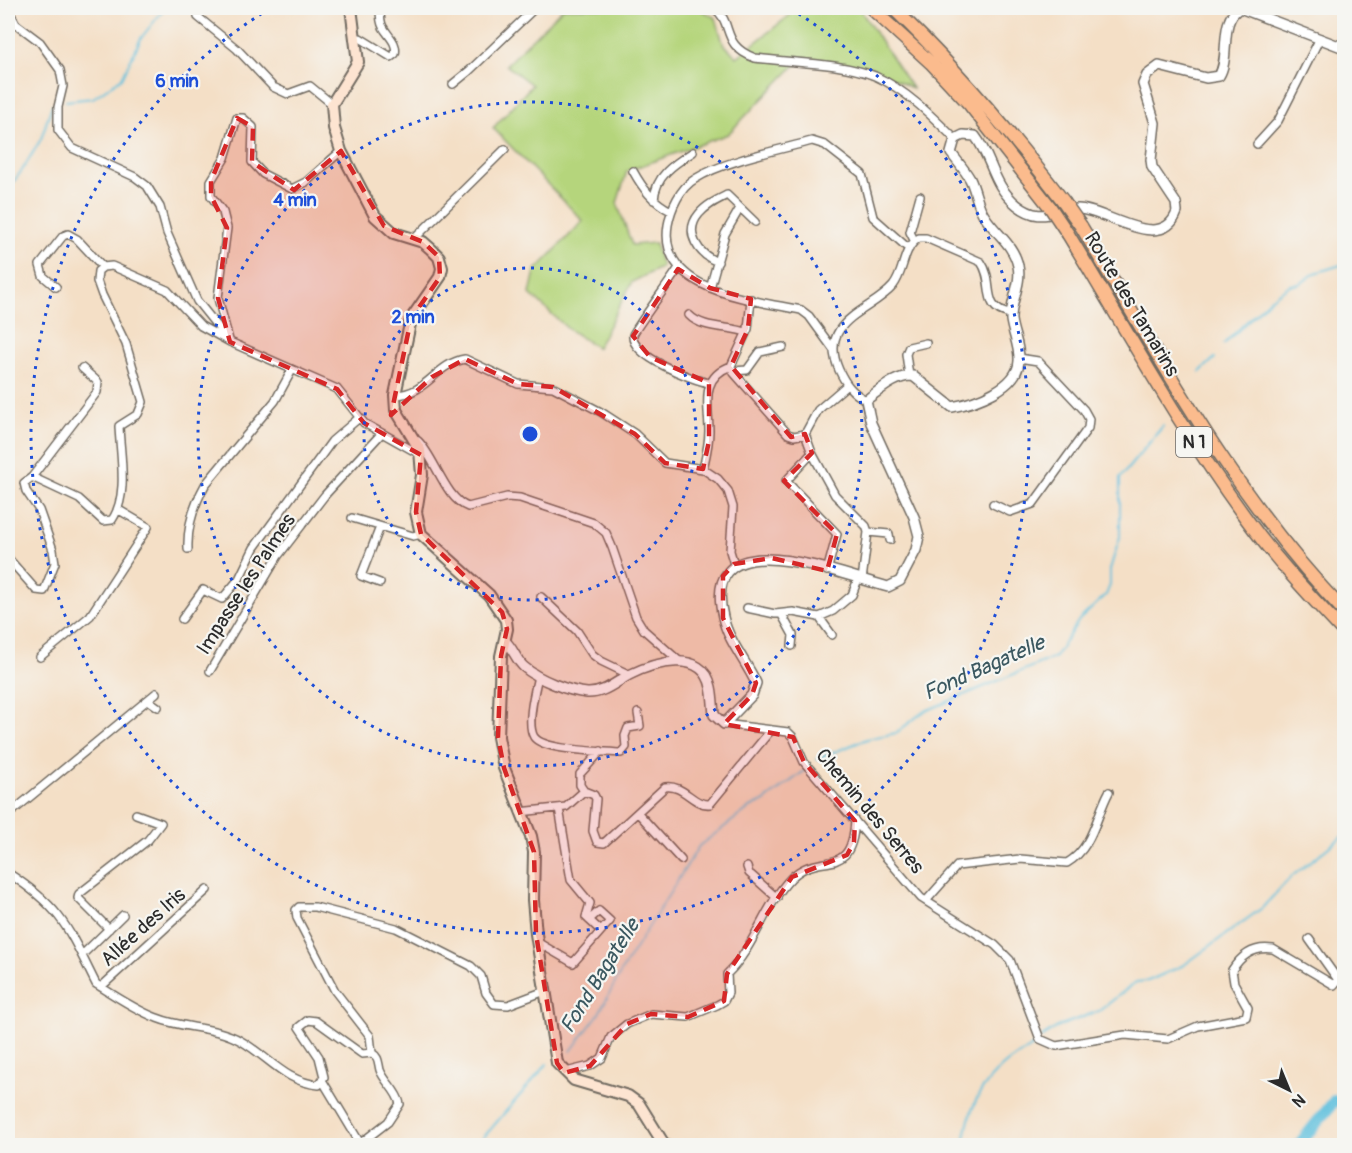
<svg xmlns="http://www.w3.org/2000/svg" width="1352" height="1153" viewBox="0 0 1352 1153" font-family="Pangolin,sans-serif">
  <rect width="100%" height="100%" fill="#f6f6f2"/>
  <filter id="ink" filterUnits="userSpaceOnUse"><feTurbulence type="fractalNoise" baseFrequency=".0167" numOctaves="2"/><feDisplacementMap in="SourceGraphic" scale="12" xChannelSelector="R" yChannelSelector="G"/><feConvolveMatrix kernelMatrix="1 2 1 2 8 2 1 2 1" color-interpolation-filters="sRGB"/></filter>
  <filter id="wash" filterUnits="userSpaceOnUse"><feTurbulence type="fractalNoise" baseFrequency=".008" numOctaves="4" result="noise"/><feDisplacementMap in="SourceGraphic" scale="24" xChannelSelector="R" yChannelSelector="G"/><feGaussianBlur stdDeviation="1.35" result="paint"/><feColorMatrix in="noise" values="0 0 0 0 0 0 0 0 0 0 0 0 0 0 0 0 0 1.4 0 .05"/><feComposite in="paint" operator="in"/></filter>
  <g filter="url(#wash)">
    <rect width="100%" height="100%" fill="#f4dfc6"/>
    <path fill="#b5d57c" stroke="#708054" stroke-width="1.5" d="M563,8H698L716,18L723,43L737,57L799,8H859L912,88L869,67L802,58L728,134L627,171L617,203L632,245L655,243L662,267L632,282L597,348L568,329L530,294L535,271L583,221L493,128L532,85L506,65Z"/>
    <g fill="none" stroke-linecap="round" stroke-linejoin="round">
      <path stroke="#5fc0dd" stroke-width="2" d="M66,101L93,98L122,78L141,38L165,8
        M8,189L23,169L41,139L52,105
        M1224,344L1270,299L1290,285L1300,284L1315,273L1344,264
        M1200,372L1215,358
        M817,759L867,739L896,733L923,712L1055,657L1079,620L1106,595L1110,585V569L1120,537V478L1163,426
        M1042,1037L1059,1026L1099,1011L1136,982L1148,981L1184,965L1262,908L1291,877L1344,835
        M571,1051L598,1015L622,970L699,846L748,809L763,802L807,769
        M476,1146L547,1064
        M964,1146C968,1111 979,1084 1008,1062C1018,1055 1029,1050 1038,1041"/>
      <path stroke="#5fc0dd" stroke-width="12" d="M1298,1146L1335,1100H1344"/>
    </g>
  </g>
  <g filter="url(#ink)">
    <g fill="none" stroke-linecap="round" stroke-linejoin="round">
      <defs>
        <path id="minor" d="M713,8C735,21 719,45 755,58C793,63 839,62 875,76C905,89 932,116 955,139
          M8,9L16,24L40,42L60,70L63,86L58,107V130L72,148L135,177L147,186L160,207L167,233L197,301L230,342L337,389L364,423L421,455
          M198,17L237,49L273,87L288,94L310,86L332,104
          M356,39L360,38L391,57L395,54C398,43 388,36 383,27C380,22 380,14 380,8
          M453,84L469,71L535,8
          M1257,144L1278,121L1320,38
          M633,171C643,189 653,202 671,211
          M654,200C655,176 674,164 693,152
          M414,239L505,149
          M914,240L910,232L920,196
          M718,262C699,255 683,233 699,214C706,205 717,200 727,195L755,222
          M678,269C672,279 634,330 633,335C630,356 693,380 709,383
          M56,287L43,276L40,265L63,236L68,234L77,239L103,267
          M710,288L725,234L740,208
          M689,315C702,329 729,326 746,332
          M229,340L218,298L227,228L223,212L211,196V181L225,158L237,118H243L253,127L252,162L263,174L292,189L306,182L341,151
          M833,349L809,316L801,310C754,300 657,292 668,225C671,208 680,188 695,179C723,161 779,150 812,141L825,145L862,174L873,217L909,249
          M731,366L748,329L751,299
          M733,371L747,370L760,352L783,347
          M734,373L788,434L794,436L805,434
          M909,376L906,354L909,347L926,343
          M847,385L818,410L805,434L812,453L835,495L866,526L868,532L862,580
          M395,395C428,394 435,364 465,359L518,384L553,387L601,412L635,434L665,463L703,469L718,479L728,491L733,507L730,551L734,564
          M866,400C852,393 845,383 839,370C817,320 871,312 893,286C905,271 902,248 919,238H926L981,262C996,283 979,309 1011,314
          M418,441C435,457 445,499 468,507L507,497L520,498L594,523L606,533L612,547L636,617L644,630L678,660
          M812,453L786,481L837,534L827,571
          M703,469C706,456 709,444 709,431C709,405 699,378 731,366
          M32,477L97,392L98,382L82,368
          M993,504L1010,512L1033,504L1088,428L1089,419L1084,410L1038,361L1019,358
          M352,518L413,536L421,534
          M868,532L889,534L890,540
          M188,549C187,526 194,505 205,485L275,401L292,370
          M8,558L36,590L44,591L55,563L53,550L39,510L26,491L24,483L32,477L79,499L103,521L112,520C129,495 120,455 119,426L138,414L143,402L126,344L102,295L97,281L98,271L103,267L112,266L167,290L201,326L230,342
          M380,583L361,576L380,527
          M541,597L577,631L592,654L601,661L630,675
          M747,608L775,614L793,612L819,617L833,611L852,595L858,579
          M782,615L793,635L792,646
          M819,617L832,635
          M182,619L203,590L222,599L239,579L254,548L332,441L359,418
          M40,657L90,616L148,527L119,510
          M210,671L278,556L325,495L381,434
          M538,676C535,690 526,724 534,737C544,751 602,751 621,753L626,747L625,736L628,728L640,726L638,713
          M148,700L158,707
          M724,724L788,732L793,737L804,762L921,898L995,945L1010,960L1040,1039L1056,1046L1125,1035L1168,1039L1198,1026L1246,1017L1248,1008L1234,983L1232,970C1242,954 1255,946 1273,949L1334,985L1338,980L1336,977L1309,939
          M584,791L580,785V774L601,751
          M520,812L566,807L584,791L594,795L596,799L593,831L597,842L604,843L665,787C684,784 693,806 710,804L771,730
          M638,813L681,860
          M8,815L156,693
          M747,867L749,873L777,898
          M8,873C62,908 68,928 96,984L101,987C118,998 138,1011 157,1018C184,1029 215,1026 241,1041C269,1057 285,1082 319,1085L324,1077L319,1057L299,1027L308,1020L316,1021L362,1054L372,1053L370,1036L335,991L297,918L296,910L299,907H315L396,928L471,966L481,976L486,993L494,1004L508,1005L545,991
          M926,901L957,866L1020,859L1067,863C1093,848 1096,816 1109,792
          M589,920L599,911L610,921L601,931
          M109,929L78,898L79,894L148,840L161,823L136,814
          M537,942L573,963L601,931L586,917L590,903L571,880L559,808
          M82,955L123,915
          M101,987L207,890
          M566,1072L590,1066L602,1058L611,1037L627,1024L651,1014L688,1017L717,1005L724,1001L728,993L727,974C755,947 764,906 791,878C820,849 851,882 855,821
          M322,1080L360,1143
          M357,1146L388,1122L400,1104C397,1090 385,1083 380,1070C378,1062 379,1057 372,1053"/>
        <path id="tertiary" d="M505,641C513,648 516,660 524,667C539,680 568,691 587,693C603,694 616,682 629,675C653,663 703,648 711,687C713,696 713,706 714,715L724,724L752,695L756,683C746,661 728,641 723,617C699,516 842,575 888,587L900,581L916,550L919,536L914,517L871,423L866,400C879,391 896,375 913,376L952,407C974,403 1018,388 1019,361C1020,347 1013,334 1011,320C1010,302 1022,284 1018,266C1014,245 996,234 985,217C977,206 976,191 970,179C965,170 957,161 951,153L955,139L963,135L975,136C993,159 992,185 1017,205C1041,224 1053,210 1078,209C1105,209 1162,254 1177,212L1176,203L1152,167L1151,160L1155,123L1143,84L1147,75L1159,66L1206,78L1219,76C1231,57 1218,20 1240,8L1344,48"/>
        <path id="secondary" d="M351,8L358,62L332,104L334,128L341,151L375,216L394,233L423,242L431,249L439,257L442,268L440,277L411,319L395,395L396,410L420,450L422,475L416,512L421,534L489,595L506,620L507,629L501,656L498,737L504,768L531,836L534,852L533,900L536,934L557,1063L574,1080L628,1096L639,1104L665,1146"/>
        <path id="trunk" d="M871,8L931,63L970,105L1050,207
          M893,8C956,68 1011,133 1064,202
          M1081,226C1161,360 1235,498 1344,611
          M1068,234C1127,331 1181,430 1248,521C1277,561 1311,597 1344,632"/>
      </defs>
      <use href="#minor" stroke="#716a61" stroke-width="10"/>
      <use href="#tertiary" stroke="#716a61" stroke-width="12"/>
      <use href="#secondary" stroke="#716a61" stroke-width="14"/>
      <use href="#trunk" stroke="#716a61" stroke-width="15"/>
      <use href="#minor" stroke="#fff" stroke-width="7"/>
      <use href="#tertiary" stroke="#fff" stroke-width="9"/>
      <use href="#secondary" stroke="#fde4d1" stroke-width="10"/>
      <use href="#trunk" stroke="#fbbb8d" stroke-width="12"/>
      <defs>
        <path id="trunk-bridge" d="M1064,202L1081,226
          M1050,207L1068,234"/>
      </defs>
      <use href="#trunk-bridge" stroke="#716a61" stroke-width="15" stroke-linecap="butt"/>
      <use href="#trunk-bridge" stroke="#fbbb8d" stroke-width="12"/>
    </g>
  </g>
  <path fill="#d62828" fill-opacity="0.2" stroke="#d62828" stroke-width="4.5" stroke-dasharray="12 8" stroke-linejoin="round" d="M237,118L253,127L252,162L294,190L341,151L384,226L423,242L439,257L440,277L411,319L391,415L432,377L465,359L518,384L553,387L635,434L665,463L703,469L709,441V383L650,357L633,336L678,269L710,288L751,299L748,329L731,366L791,437L805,434L812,453L784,481L837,534L827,571L772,558L734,564L723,576V618L756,683L752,695L724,724L793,737L804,762L855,821L854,842L847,855L792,877L727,974L724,1001L688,1017L651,1014L627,1024L590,1066L564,1073L557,1063L536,934L534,852L504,768L498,737L501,656L507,629L502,612L421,534L416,512L421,455L364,423L337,389L230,342L218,298L227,228L211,196V181Z"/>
  <g fill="none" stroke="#1d4ed8" stroke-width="3" stroke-dasharray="3 6">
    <circle cx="530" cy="434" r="166"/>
    <circle cx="530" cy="434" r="332"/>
    <path d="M791 9A499 499 0 1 1 269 9"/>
  </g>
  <g text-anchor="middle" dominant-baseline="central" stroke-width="4.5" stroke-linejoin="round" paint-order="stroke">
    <rect fill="#f6f6f2" stroke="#686867" stroke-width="1.5" x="1176" y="427" width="36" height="30" rx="4.5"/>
    <g font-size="18" font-weight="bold" fill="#2b2b2b">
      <text x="1194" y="442">N 1</text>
    </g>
    <g font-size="20" fill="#2b2b2b" stroke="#f6f6f2">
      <text transform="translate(1132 304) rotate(59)">Route des Tamarins</text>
      <text transform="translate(246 584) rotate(-57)">Impasse les Palmes</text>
      <text transform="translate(870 811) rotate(50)">Chemin des Serres</text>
      <text transform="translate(143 927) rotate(-42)">Allée des Iris</text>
    </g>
    <g font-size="21" font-style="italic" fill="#3b5860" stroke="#f6f6f2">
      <text transform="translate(984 668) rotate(-24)">Fond Bagatelle</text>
      <text transform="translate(600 976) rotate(-58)">Fond Bagatelle</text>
    </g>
  </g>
  <circle cx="530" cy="434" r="9" fill="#1d4ed8" stroke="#f6f6f2" stroke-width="3"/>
  <g font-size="18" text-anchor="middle" font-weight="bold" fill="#1d4ed8" stroke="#f6f6f2" stroke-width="4.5" stroke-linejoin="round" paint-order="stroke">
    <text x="177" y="87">6 min</text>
    <text x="295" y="206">4 min</text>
    <text x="413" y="323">2 min</text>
  </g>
  <rect width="1352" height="1153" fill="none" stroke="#f6f6f2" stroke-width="30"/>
  <g transform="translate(1289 1090) rotate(137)" stroke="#f6f6f2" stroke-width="4.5" paint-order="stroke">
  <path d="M0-4.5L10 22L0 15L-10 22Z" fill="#2b2b2b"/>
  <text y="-9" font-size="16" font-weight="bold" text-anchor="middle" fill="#2b2b2b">N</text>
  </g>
</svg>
